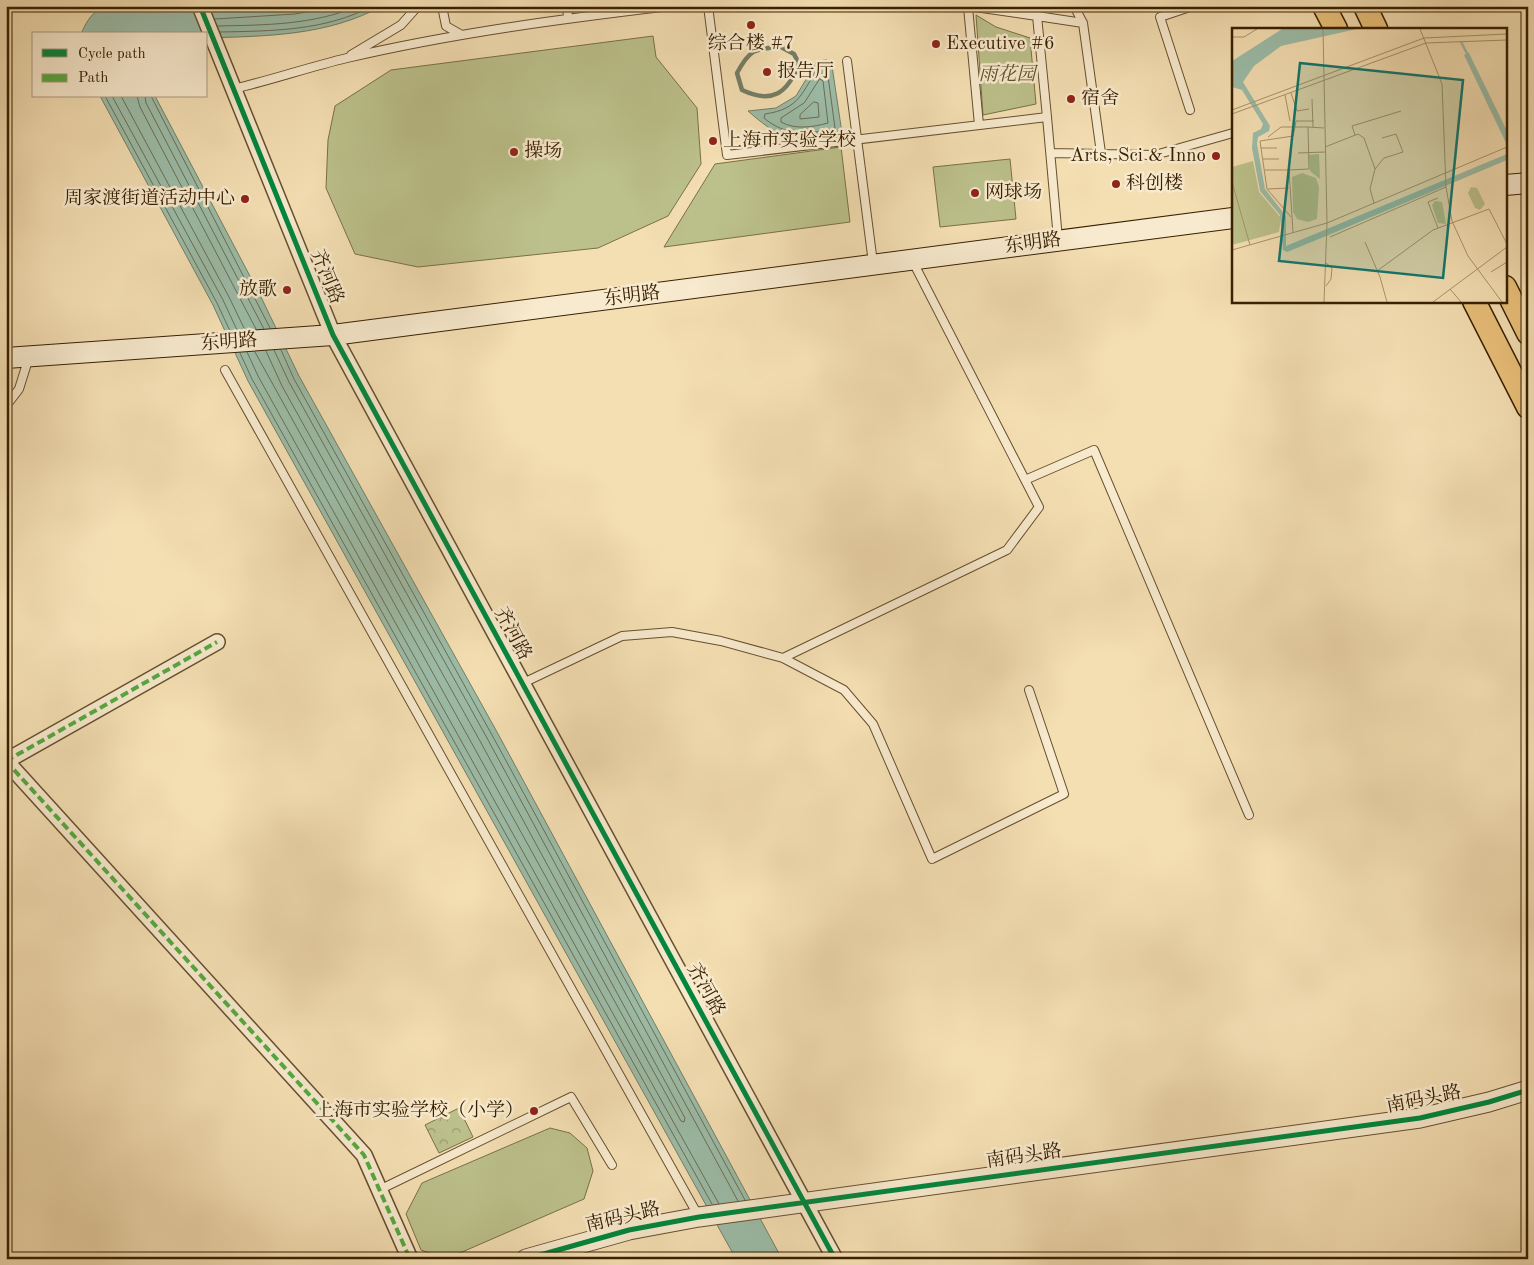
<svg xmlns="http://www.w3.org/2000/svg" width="1534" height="1265" viewBox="0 0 1534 1265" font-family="'Old Standard TT','Noto Serif SC',serif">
  <defs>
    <pattern id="park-crowns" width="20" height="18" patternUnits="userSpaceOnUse" patternTransform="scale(1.25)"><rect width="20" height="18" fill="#bcc18b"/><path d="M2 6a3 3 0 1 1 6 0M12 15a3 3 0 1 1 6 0" fill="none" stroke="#9a9c6f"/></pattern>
  </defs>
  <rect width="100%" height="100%" fill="#f4dfb3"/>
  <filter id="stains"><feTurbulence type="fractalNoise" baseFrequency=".004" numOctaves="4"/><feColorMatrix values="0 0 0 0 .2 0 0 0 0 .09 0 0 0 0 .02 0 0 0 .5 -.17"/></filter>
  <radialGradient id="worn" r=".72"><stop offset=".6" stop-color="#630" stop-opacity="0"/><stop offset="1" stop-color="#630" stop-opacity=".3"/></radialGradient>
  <path fill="#bcc18b" stroke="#7a7046" d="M976,15L996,27L1030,38L1036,104L983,115Z
    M653,36L656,57L697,108L701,164L668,216L598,248L418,267L355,254L326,188L328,140L335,106L391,70Z
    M841,147L850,222L664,247L715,164Z
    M1010,159L1016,219L940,227L933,167Z
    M550,1128L570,1133L587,1148L593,1171L584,1199L446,1259L421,1250L406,1214L422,1183Z"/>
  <path fill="url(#park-crowns)" stroke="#7a7046" d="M459,1108L473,1137L439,1153L425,1125Z"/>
  <path fill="#9cbda9" stroke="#747e65" d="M106,6H382C327,36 267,36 206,38V34H81C86,22 93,10 106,6Z
    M827,60L832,66L842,133C793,140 787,145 748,111L776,108L796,96L817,61Z
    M100,96H155L261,297L299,376L497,732L782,1259H736L248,381L213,305Z"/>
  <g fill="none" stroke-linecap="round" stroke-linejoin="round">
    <path stroke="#6a6e54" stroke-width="1" d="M215,19L295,14L337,6
      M218,26C265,25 314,25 358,6
      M220,32C271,31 326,31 372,6
      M824,65L827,69L835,128C809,135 785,136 764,118L765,114C800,109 802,92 819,66Z
      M820,79L823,81L828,123C813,127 795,130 781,122V118L804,103Z
      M105,96L217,303L230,331
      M112,96L223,300L237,330
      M121,96L229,297L245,330
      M137,96L140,107L256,329
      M145,96L146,103L264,329
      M151,96L270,328
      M814,102L818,103L819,117L800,119V115Z
      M274,350L289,382L487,738L738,1201
      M281,350L294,379L492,735L745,1200
      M247,352L258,376L719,1204
      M255,352L681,1121L684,1122L685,1118L480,741L282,386L266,351
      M240,353L252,379L712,1204"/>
    <path stroke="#747e65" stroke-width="4.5" d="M781,47L794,54L799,64C787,94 772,104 742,90L737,73C750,49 754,49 781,47Z"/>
    <defs>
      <path id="service" d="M442,6L446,26L460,34
        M567,6L568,18
        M708,6L727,155L1047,117L1037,16L968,6
        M1036,6L1037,16L1083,23L1101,153
        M1074,6L1083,23
        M968,7L979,125
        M351,55L401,25L418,6
        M847,61L873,263
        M233,89C272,80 309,67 347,58C454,33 561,19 670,6
        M1190,110L1160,17L1193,6
        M1047,117L1058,239
        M1051,153L1155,155L1233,133
        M225,370L699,1217
        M6,406L19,389L29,357
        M1025,480L1094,450L1249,815
        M783,658L1007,550L1039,507L912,260
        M521,684L622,636L672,632L721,641L783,658L844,690L873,724L932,859L1064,794L1029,690
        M379,1190L571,1097L612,1165"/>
      <path id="minor" d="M200,6L333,335L835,1259
        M6,761L364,1155L410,1259
        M6,761L217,642"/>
      <path id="tertiary" d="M526,1259L629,1230L699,1217L1420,1118L1489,1102L1528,1090"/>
      <path id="secondary" d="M1505,185L1528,183
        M6,358L333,335L1233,218"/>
      <path id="primary" d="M1324,6L1336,29
        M1365,6L1376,29
        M1505,287L1528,333
        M1474,301L1528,407"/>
    </defs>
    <use href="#service" stroke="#67502d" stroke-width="10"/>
    <use href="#minor" stroke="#67502d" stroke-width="18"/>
    <use href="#tertiary" stroke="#67502d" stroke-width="21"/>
    <use href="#secondary" stroke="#382000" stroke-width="22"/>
    <use href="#primary" stroke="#382000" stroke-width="25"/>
    <use href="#service" stroke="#f8eace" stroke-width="8"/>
    <use href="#minor" stroke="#f8eace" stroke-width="15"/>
    <use href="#tertiary" stroke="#f8eace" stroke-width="19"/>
    <use href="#secondary" stroke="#f8eace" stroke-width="20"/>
    <use href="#primary" stroke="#eac07a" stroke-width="22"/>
    <path stroke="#55aa40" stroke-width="4" stroke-dasharray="8 4" stroke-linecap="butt" d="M6,761L364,1155L410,1259
      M6,761L217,642"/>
    <defs>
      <path id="cycleway" d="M200,6L333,335L835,1259
        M526,1259L629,1230L699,1217L1420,1118L1489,1102L1528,1090"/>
    </defs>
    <use href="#cycleway" stroke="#f8eace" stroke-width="8"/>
    <use href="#cycleway" stroke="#00873e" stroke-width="5"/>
  </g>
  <g fill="#8f2418" stroke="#f8eace" stroke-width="2">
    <circle cx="751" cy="25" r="5"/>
    <circle cx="936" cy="44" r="5"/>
    <circle cx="767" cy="72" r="5"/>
    <circle cx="1071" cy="99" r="5"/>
    <circle cx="713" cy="141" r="5"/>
    <circle cx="514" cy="152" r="5"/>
    <circle cx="1216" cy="156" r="5"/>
    <circle cx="1116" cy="184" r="5"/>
    <circle cx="975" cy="193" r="5"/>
    <circle cx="245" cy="199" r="5"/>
    <circle cx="287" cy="290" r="5"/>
    <circle cx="534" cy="1111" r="5"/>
  </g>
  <g text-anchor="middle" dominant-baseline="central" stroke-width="5" stroke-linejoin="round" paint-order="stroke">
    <g font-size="19" fill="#382000" stroke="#f8eace" text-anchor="start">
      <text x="751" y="44" text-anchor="middle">综合楼 #7</text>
      <text x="946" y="44">Executive #6</text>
      <text x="777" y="72">报告厅</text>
      <text x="1081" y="99">宿舍</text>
      <text x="723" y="141">上海市实验学校</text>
      <text x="524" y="152">操场</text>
      <text x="1206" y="156" text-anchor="end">Arts, Sci &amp; Inno</text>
      <text x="1126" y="184">科创楼</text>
      <text x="985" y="193">网球场</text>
      <text x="235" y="199" text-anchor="end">周家渡街道活动中心</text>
      <text x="277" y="290" text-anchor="end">放歌</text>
      <text x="524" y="1111" text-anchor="end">上海市实验学校（小学）</text>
    </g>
    <g font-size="19" font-style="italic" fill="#60502a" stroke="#f8eace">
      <text x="1007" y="75">雨花园</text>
    </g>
    <g font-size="19" fill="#382000" stroke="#f8eace">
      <text transform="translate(1033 244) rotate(-8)">东明路</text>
      <text transform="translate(326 277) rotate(68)">齐河路</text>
      <text transform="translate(632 297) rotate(-7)">东明路</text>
      <text transform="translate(229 343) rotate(-4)">东明路</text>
      <text transform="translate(512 634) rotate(62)">齐河路</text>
      <text transform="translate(705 990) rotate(61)">齐河路</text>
      <text transform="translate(1424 1100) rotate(-11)">南码头路</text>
      <text transform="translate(1024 1157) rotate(-8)">南码头路</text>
      <text transform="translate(623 1218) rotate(-13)">南码头路</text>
    </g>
  </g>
  <g transform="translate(1232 28)">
    <rect width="275" height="275" fill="#f4dfb3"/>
    <path d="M87,126L88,151L78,143L77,127ZM21,133L27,164L49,190L47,204L0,217V139ZM70,145L84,150L87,159L85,191L76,194L65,191L61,184L60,149ZM239,159L245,160L253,176L248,182L243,180L236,165ZM203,173L210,174L214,196L206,195L200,177Z" fill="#bcc18b"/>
    <path d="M50,1H125L49,18L22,38L11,54L38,98L37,103L26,109L25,116L33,161L54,188V218L275,126V132L99,206L55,224L51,222L48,187L28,163L20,120L21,105L29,101L31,96L10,62L0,59V33ZM237,25L275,103L274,115L232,27Z" fill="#9cbda9"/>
    <path fill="none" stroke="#9cbda9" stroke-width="2.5" d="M229,14L237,29"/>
    <path fill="none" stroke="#a9936b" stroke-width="1" d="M91,1L95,195L92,274M188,1L210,56L214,159L220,193L236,228L270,274M0,9H12L25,1M59,65L65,83L77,81M53,67L58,93M80,71L81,99M0,82L192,10L275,6M0,86L194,15L275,12M76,99L92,100M123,107L120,98L169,83M36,109L49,99H63L64,93H82M93,119L126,106L132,110L143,141M29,120H45M66,125L93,124M31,131H47M33,142H57M0,154L18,217M36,161L57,160M206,170L196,174L206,200M142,175L138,161L143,141L152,130L171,124L164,106L150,110M59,189L35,161L28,113L61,108L63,99H76L77,141L57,142L61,204M98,209L214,159M133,214L148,249L155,274M0,222L95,195L275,119M145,243L201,202L257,181L275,216M259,244L275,234M94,258L99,251L100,240L94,235M218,261L229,274M201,274L275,219"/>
    <path fill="#0f766e" fill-opacity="0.15" stroke="#0f766e" stroke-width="2.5" d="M68,35L231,52L211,250L47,233Z"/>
    <rect width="275" height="275" fill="none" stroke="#382000" stroke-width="2.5"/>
  </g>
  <rect width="1534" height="1265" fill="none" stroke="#f4dfb3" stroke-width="25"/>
  <rect x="8" y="8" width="1519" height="1250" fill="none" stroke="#382000" stroke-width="2.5"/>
  <rect x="12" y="12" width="1509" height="1240" fill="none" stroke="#382000"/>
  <rect x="32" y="32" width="175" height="65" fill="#f8eace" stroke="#ab997c"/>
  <rect x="42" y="49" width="25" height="8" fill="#00873e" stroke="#ab997c"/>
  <text x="78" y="58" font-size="15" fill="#382000">Cycle path</text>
  <rect x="42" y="74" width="25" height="8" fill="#55aa40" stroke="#ab997c"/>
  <text x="78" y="82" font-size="15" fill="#382000">Path</text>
  <rect width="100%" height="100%" filter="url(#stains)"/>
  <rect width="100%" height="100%" fill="url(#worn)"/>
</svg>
